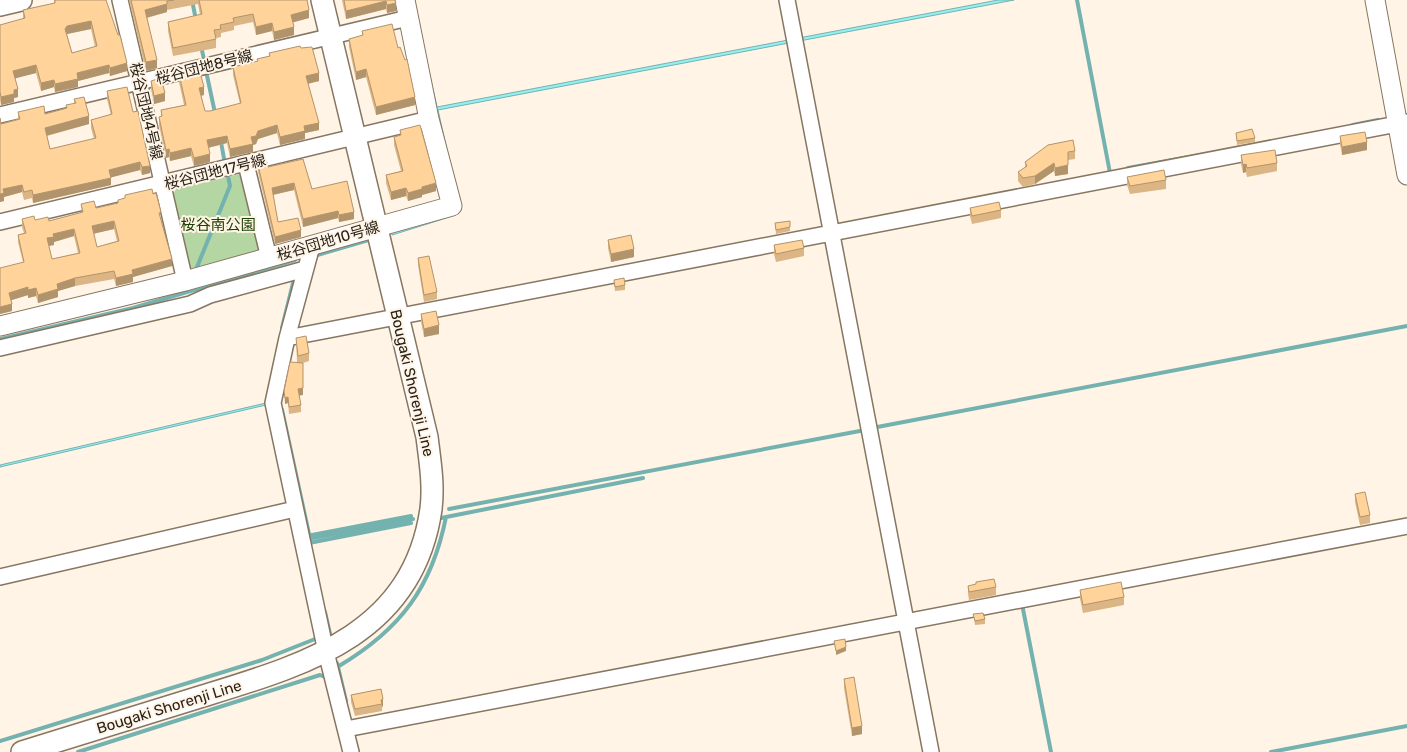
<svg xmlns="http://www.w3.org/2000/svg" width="1407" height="752" viewBox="0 0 1407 752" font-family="Rubik,'Noto Sans JP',sans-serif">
  <rect width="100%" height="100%" fill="#fff4e6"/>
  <path fill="#b4d6a3" d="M244,173L263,254L191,274L172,196L176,189Z"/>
  <path fill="#94f0f0" stroke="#74b2b0" d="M998,0H1014L438,110L457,194L454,195L416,13L437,107Z
    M454,211L456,215L392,235L391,230Z
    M266,403V405L0,467V465Z"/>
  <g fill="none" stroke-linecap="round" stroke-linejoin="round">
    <path stroke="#74b2b0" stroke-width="4" d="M192,0L196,20
      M1077,0L1110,173
      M201,46L205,64
      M206,71L215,113
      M1353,125L1378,120
      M221,142L225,164
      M1128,168L1217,152
      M314,256L372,239
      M195,272L230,186L227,171
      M282,328L294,279
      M0,339L133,308L295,260
      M282,410L309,534L308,540
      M872,428L1407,326
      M449,509L865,430
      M441,518L643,478
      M312,535L411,516
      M307,539L413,519
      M309,543L411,523
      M1022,604L1051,752
      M325,612L330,634
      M337,663L346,701
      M339,666C401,629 432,587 446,517
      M0,741L262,660L315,639
      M78,752L320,675L325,677
      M1271,752L1407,726"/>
    <defs>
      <path id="minor" d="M120,0L185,281
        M787,0L931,752
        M0,115L408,18
        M246,164L269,258
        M0,222L429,119
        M312,246L287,338L273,403L326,652L351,752
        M287,338L1407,122
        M0,348L190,304L210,295L305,269
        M0,577L295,509
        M346,729L1407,526"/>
      <path id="tertiary" d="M1375,0L1407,175
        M0,326L185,281L452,206L429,119L405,0"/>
      <path id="secondary" d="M0,5L21,0
        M22,752C82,733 143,715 203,696C307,664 413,634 431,509C434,485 430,461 427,437L322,0"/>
    </defs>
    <use href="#minor" stroke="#867662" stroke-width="18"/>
    <use href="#tertiary" stroke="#867662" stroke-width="21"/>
    <use href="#secondary" stroke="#867662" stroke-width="24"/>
    <use href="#minor" stroke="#fff" stroke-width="15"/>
    <use href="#tertiary" stroke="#fff" stroke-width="19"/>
    <use href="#secondary" stroke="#fff" stroke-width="21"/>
  </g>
  <path fill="#dbb584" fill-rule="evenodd" d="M54,0H106L127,71L110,76L109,73L78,81V87L55,92L54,87L41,91L36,73L15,78L18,97L14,98V102L1,105L0,100V25L23,19V10L54,3ZM91,29L95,47L72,53L67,34Z
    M129,0H307L309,18L293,22L294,35L274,40L272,31L256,35L253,22L234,26V30L221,33V37L216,38V48L173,56L168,31V22L200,15L198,4L167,10V12L147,18L157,68L146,71Z
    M342,0H395L396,11L387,13L386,9L346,19Z
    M362,31L398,48L415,105L376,115L366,77L356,80L349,47V39L362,36Z
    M301,48L319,81L308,84L319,130L305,133V139L280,145L277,133L258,139L256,144L253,145V152L230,157L227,143L208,148L210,162L194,166L191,156L170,161L169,157L166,158L159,125V117H161V110L184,105L179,82V74L204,95L201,96L205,111H210L240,104L233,75V67L257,61V59L269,56V53Z
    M151,81L165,101L154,104L151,89Z
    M107,91L133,112L150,173L142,175L140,170L111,177V185L33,203L32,198L24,200L22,192L4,197V201L0,202V118L1,124L18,119V112L45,114L66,108V105L74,104V99L89,124L47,136L50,149L94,139L91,128V120L111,115L107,99Z
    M400,130L436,191L422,195V197L408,201L406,196L391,200L386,183V175L401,171L394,145V137L400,135Z
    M1236,133L1255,138V142L1237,145Z
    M1340,136L1367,150L1342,155L1340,144Z
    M1075,151V159L1068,160V174L1055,176L1054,171L1035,184L1023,187L1018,181V172L1025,168V162Z
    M1241,155L1277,163V171L1247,177L1246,172L1243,173L1241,164Z
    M258,165L268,167L312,189L354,219L339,222L338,218L303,227L294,190L273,195L278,222L301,237L275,244L258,172Z
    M1127,177L1166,180V189L1130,194L1127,185Z
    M153,194L161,220L172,266L133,277V282L116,286L114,279L75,286L58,291V297L38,303L36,296L28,298V295L11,300L12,311L0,314L23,262L18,242V235L24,233L22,227V219L49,221L82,213L81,204L96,208L118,203V200L125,199V195ZM114,229L117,241L97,247L93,234ZM74,236L78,253L52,259L49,246L54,245V242Z
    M970,208L1001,210V218L972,224L970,216Z
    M775,223L790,227V231L776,234Z
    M608,240L634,257L611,262L608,248Z
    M774,245L804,248V256L776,262L774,254Z
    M418,258L437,292V299L424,302L418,265Z
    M614,280L625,285V290L615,291Z
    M421,314L439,334L424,337L421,322Z
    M296,338L309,353V361L303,363V395H299L301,405V412L289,414L288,403L285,404L284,391L297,362Z
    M1355,494L1370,515V523L1360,525L1355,502Z
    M968,586L996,587V595L969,600L968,594Z
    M1080,590L1124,597V605L1083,613L1080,599Z
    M973,614L985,619V624L975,625Z
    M844,679L862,734L852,736L844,688Z
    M381,689L383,706L382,707V711L355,716L351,702V695Z"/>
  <path fill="#b2946c" d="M386,1V9L346,19V11Z
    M396,3V11L387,13V5Z
    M167,4V12L145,18V10Z
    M309,10V18L291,23V15Z
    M91,21V29L67,34L65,37V29L67,26Z
    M272,23V31L256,35V27Z
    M294,27V35L274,40V32Z
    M157,60V68L146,71V62Z
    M127,63V71L110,76V68Z
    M36,65V73L13,79V71Z
    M109,65V73L78,81V87L55,92V84L77,73Z
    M366,69V77L356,80V72Z
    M319,73V81L306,84V76Z
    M54,80V87L41,91V83Z
    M204,87V95L199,96V88Z
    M18,89V97L14,98V102L1,105V97L14,90Z
    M165,93V101L154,104V96Z
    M415,97V105L376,115V107Z
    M89,116V124L45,136V128Z
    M319,123V130L305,133V139L280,145V137L304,126Z
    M277,125V133L258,139L256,144L253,145V152L230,157V149L251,137L258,131Z
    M227,136V143L207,148V140Z
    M1367,142V150L1342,155V147Z
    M191,148V156L170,161V153Z
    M169,149V157L166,158V150Z
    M210,154V162L194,166V158Z
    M140,162V170L109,178V170Z
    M1054,163V171L1035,184V176Z
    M1246,164V172L1243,173V165Z
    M1068,165V174L1055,176V168Z
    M150,166V173L142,175V167Z
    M111,178V185L33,203V195Z
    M294,183V190L272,195V188Z
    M436,183V191L422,195V197L408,201V193L422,187Z
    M22,185V192L4,197V201L0,202V194L3,189Z
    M406,188V196L391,200V192Z
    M338,211V218L303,227V219Z
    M354,212V219L339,222V215Z
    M114,221V229L92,234V226Z
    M74,229V236L54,242V245L47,246V238L53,234Z
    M301,230V237L275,244V237Z
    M634,249V257L611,262V254Z
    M172,259V266L133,277V282L116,286V278L132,270Z
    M75,278V286L58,291V297L38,303V295L57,284Z
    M28,287V295L9,301V293Z
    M36,288V296L28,298V290Z
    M12,304V311L0,314V307Z
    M439,325V334L424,337V329Z
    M303,388V395L298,396V389Z
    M288,397V403L285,404V398Z
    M846,647V651L836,655V651Z
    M383,699V706L382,707L381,700Z
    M862,726V734L852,736V728Z"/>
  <path fill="#ffd39a" stroke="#b2946c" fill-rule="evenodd" d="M55,0H106L118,35H120L127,63L110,68L109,65L77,73L78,79L55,84L54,80L41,83L36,65L13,71L18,89L14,90V94L1,97L0,92V25L25,18L23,10L55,3ZM91,21L97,46L72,53L65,29L67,26Z
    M131,0H174L167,1V4L145,10L157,60L146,62Z
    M199,0H307L309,10L291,15L294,27L274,32L272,23L256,27L253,14L233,18L234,22L220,25L221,29L214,30L216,39L173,48L168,22L202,14Z
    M344,0H395L396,3L387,5L386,1L346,11Z
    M392,24L398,48L400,47L405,60L407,59L415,97L376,107L366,69L356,72L349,39L363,35L362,31Z
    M300,46L301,48L312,47L319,73L306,76L319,123L304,126L305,131L280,137L277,125L258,131L256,136L251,137L253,144L230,149L227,136L207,140L210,154L194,158L191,148L170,153L169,149L166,150L159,117L162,116L161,110L186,105L179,74L196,70L197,76H201L204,87L199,88L205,111H210L241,103L233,67L258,61L257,59L270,56L269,53Z
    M161,78L165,93L154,96L151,81Z
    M127,87L133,112L138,111L150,166L142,167L140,162L109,170L111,178L33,195L32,190L24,192L22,185L3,189L4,193L0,194V118L1,124L20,119L18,112L44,106L45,114L67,108L66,105L76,103L74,99L84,97L89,116L45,128L50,149L96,138L91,120L112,114L107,91Z
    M420,125L436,183L422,187V189L408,193L406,188L391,192L386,175L403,171L394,137L401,135L400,130Z
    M1252,129L1255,138L1237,141L1236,133Z
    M1365,132L1367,142L1342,147L1340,136Z
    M1073,140L1075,151L1068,152V165L1055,168L1054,163L1035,176L1023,178L1018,172L1027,166L1025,162L1048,145Z
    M1275,150L1277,163L1247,168L1246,164L1243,165L1241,155Z
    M303,159L312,189L347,181L354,212L339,215L338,211L303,219L294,183L272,188L278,222L298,218L301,230L275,237L258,165L267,162L268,167Z
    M1164,170L1166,180L1130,186L1127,177Z
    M152,189L153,194L156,193L161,212L159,213L172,259L132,270L133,274L116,278L114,271L75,278L57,284L58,289L38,295L36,288L28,290V287L9,293L12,304L0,307V268L24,262L18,235L26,233L22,219L34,216L35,220L48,217L49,221L83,212L81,204L94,201L96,208L118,203V200L125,198V195ZM114,221L119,241L97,247L92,226ZM74,229L80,253L52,259L47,238L54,237L53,234Z
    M999,202L1001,210L972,216L970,208Z
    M790,221V227L776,230L775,223Z
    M631,235L634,249L611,254L608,240Z
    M802,240L804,248L776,254L774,245Z
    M429,256L437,292L424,295L418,258Z
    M624,278L625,285L615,287L614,280Z
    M436,311L439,325L424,329L421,314Z
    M306,336L309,353L298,356L296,338Z
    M290,362L303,363V388L298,389L301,405L289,407L288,397L285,398L284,391Z
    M1365,492L1370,515L1360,517L1355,494Z
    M994,579L996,587L969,592L968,586L976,584V582Z
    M1121,582L1124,597L1083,605L1080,590Z
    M983,613L985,619L975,621L973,614Z
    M845,639L846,647L836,651L834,641Z
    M854,677L862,726L852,728L844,679Z
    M381,689L383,699L381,700L382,704L355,709L351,695Z"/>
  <g text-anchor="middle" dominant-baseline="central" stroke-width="4" stroke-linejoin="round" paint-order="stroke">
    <g font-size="15" fill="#28221a" stroke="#fff4e6">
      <text transform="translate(204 67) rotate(-14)">桜谷団地8号線</text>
      <text transform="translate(146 111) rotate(77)">桜谷団地4号線</text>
      <text transform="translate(215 172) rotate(-14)">桜谷団地17号線</text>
      <text transform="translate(328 241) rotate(-16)">桜谷団地10号線</text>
      <text transform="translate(412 383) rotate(77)">Bougaki Shorenji Line</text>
      <text transform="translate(169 707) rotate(-17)">Bougaki Shorenji Line</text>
    </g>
    <g font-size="15" fill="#1e4002" stroke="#fff4e6">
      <text x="218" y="225">桜谷南公園</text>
    </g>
  </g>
</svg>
